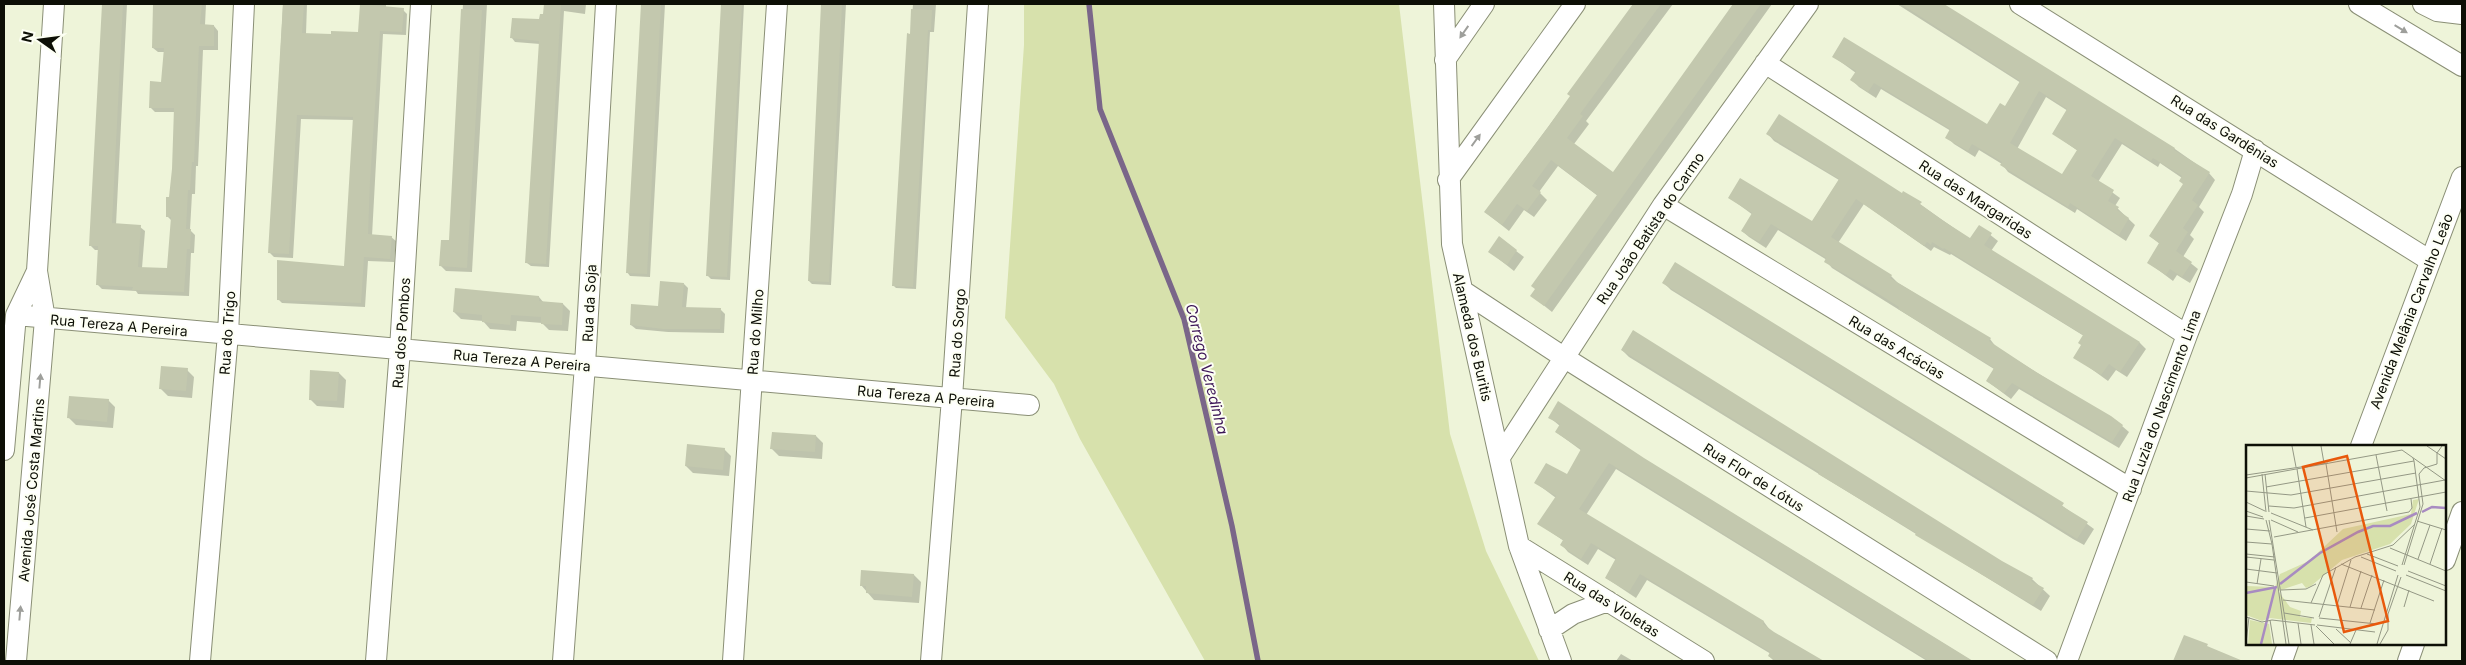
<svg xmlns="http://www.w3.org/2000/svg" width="2466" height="665" viewBox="0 0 2466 665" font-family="Inter,sans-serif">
  <rect width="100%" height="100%" fill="#eef4d9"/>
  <path fill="#d7e1ac" d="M1024,4H1399L1450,434L1486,551L1539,661H1205L1080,439L1054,384L1005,318L1024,45Z"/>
  <path fill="#0003" fill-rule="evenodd" d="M103,4H127L116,225L140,227L145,231L142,268L169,270L172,221L167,216L174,169L176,112H155L150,107L163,83L165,52H158L153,48L155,4H206L205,25L214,26L218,31V50H203L198,166H196L195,194H192L190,230L195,235L194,253H191L189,296L138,294L136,291L102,289L97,284L99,250H95L90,245Z
    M283,4H307L306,34H359L361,4H386V9L403,10L407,14L406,35L383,34L372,236L391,237L396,241L394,262L368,261L365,307L282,303L278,299V261L346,267L354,120L301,119L293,258L274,257L270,253Z
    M463,4H487L472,272L446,271L441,266L450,242Z
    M545,4H586L585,14L564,11L549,267L531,266L527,263L540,44L515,42L512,38L540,20L544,15Z
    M642,4H665L650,277L630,276L627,272Z
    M722,4H744L730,280L711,279L708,276Z
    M823,4H846L831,285L812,284L809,281Z
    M913,4H936L934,32H930L916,289L896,288L893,285Z
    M1635,4H1673L1586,121L1589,124L1574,144L1613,174L1735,4H1772L1552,312L1532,296L1598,196L1558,166L1539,192L1547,200L1534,217L1524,210L1509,231L1485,212L1571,96L1579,79Z
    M1897,4H1942L2175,149L2209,173L2215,180L2199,207L2204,212L2190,235L2194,239L2183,257L2198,269L2190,283L2177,275L2173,281L2149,263L2160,244L2150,236L2184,184L2182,178L2160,163L2158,167L2122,144L2098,182L2120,198L2115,206L2135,225L2126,241L2077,209L2075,213L2008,172L2002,164L1979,150L1975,157L1954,144L1947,137L1951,131L1881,89L1876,98L1859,87L1852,80L1856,73L1834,57L1987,126L2005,108L2021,83ZM2046,97L2068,111L2054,134L2078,151L2062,176L2017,149Z
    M1768,134L1903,195L1904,193L1971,240L1979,226L1998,241L1991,251L2140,343L2146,349L2127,377L2116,370L2108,381L2075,357L2082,346L2084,336L1951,254L1950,255L1934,247L1931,251L1864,204L1838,243L1891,276L1898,283L1990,339L1996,347L2122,426L2129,432L2119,448L2019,389L2011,399L1987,381L1994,369L1832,268L1826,261L1827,260L1778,230L1766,248L1749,237L1742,231L1753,215L1730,198L1812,222L1839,180L1774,141Z
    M1499,238L1524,257L1514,271L1490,252Z
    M1664,283L2038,488L2094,529L2084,545L2073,539L1671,290Z
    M684,284L688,288L686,308L721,310L725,314L724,333L668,332L636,329L631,325L659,307Z
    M539,297L544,303L563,304L570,311L568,331L549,330L542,323L517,321L516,331L490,329L483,321L461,319L454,312Z
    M1622,350L2032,579L2050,596L2041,611L1629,357Z
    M187,370L194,377L192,398L168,396L161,389Z
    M339,373L346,380L344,408L317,406L310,399Z
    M108,400L115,407L113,428L76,425L69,418Z
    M1549,417L1644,459L1972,661H1927L1616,469L1586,515L1764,622L1773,634L1818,661H1774L1769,656L1771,654L1647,580L1636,598L1606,578L1616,560L1598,549L1588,565L1568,552L1562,545L1564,541L1539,524L1556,498L1536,483L1567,476L1582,451L1556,432L1560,426Z
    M816,436L823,443L822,459L779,456L772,449Z
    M724,449L731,456L729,476L693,473L686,466Z
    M914,575L921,582L919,603L874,600L861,585Z
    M1621,654L1633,661H1616Z"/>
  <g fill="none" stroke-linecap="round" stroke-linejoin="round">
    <path stroke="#7a6689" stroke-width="5.5" d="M1089,4L1100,109L1184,319L1232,526L1258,661"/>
  </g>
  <path fill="#c3c8ae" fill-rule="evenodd" d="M102,4H123L112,223L141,225L138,267L167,268L171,217H166V197H169L172,169L174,108H149L150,81L161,82L164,48H152L153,4H202L200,24L214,25V46H199L194,162H192L190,190H188L186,229H191L190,249H187L184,292L132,290L133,287L96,285L98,246H89Z
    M283,4H304L302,33L331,34V31L358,32L360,4L404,8L402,32L380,31L370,181L368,234L392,236L390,259L364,257L361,303L277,300V260L344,266L353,117L297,115L289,254L268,253Z
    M544,4H561L546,264L525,263L539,41L510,38L512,18L539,19L540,14H543Z
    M641,4H661L647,274L626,273Z
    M721,4H742L727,277L706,276Z
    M821,4H842L829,282L808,281Z
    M1633,4H1661L1580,114L1583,116L1567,138L1613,172L1733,4H1761L1544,306L1530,296L1535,289L1531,286L1597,195L1551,160L1532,186L1541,192L1527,211L1517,204L1502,225L1484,212L1548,127L1570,96L1567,94Z
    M1901,4H1944L2175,148L2174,150L2210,172L2192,200L2198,205L2183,228L2188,232L2176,251L2192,262L2182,277L2170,269L2166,275L2147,263L2159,243L2149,236L2183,184L2179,181L2182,176L2153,158L2151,161L2115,138L2091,176L2114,190L2108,201L2119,207L2117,210L2129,218L2119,235L2070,203L2068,207L2000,165L2002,162L1972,144L1968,151L1945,138L1950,129L1874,83L1868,92L1850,80L1856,71L1832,57L1844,37L1987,124L2000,103L2005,106L2020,81ZM2039,91L2067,109L2052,134L2077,150L2062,174L2010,143Z
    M461,9L482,10L467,268L439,266L441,240H449Z
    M911,9L932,10L931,30H928L913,287L892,286L907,33L910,34Z
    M1779,114L1902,193L1903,191L1922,202L1920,204L1942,220L1970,238L1979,225L1992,233L1984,245L2140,342L2120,372L2109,364L2101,375L2073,358L2081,345L2078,343L2083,335L1944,248L1943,249L1932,242L1931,245L1927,242L1924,246L1856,199L1831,237L1892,275L1890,278L1991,338L1989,341L2036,372L2111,416L2123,425L2112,442L2012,383L2004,393L1986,381L1994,368L1898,309L1899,307L1874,291L1824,262L1826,258L1771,224L1759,242L1741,231L1752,213L1728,198L1740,178L1812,221L1839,179L1766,134Z
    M1499,236L1517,250L1507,265L1488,252Z
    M1675,262L2064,503L2062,506L2088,522L2077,539L1662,283Z
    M660,281L684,283L682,307L721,308L720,329H663L630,325L631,304L658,306Z
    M455,288L539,296V301L563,303L562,325L541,324V317L511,315L510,325L482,322V315L453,312Z
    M1633,330L2002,561L2033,578L2031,581L2044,588L2033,605L1915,535L1916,533L1818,474L1819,472L1621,350Z
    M161,366L188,368L186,391L159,389Z
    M310,370L339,372L337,401L309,400Z
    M69,396L109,399L107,422L67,418Z
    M1558,401L1644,458L1973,661H1929L1609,463L1579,509L1764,621L1763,624L1774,632L1824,661H1776L1768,656L1770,652L1640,574L1629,592L1605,578L1616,558L1591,543L1581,559L1560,545L1563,540L1537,524L1556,496L1534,483L1546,463L1567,474L1581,449L1555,432L1560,424L1548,418Z
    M772,432L816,435L815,452L770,449Z
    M687,444L725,448L723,470L685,466Z
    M861,570L914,574L912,597L866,593V586H860Z
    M2184,635L2208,644L2207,646L2243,661H2173Z"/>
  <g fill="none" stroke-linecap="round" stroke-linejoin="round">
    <defs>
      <path id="minor" d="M1444,4L1452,244L1519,546L1561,661
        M2020,4L2429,260
        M2359,4L2462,66
        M2423,4L2437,11L2462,14
        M1445,60L1484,4
        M1765,63L2187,335
        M1448,180L1575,4
        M1663,205L2131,489
        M1463,291L1565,358L2047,661
        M16,315L1029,405
        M2361,446L2462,177
        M4,450L16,315L37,271
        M1500,457L1663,205L1808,4
        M1519,546L1704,661
        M2445,560L2462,512
        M1549,630L1573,614L1608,601
        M16,661L45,319L37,271L54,4
        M200,661L228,334L244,4
        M376,661L400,349L421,4
        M563,661L585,365L606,4
        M733,661L777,4
        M931,661L952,398L978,4
        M2067,661L2187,335L2242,194L2255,150
        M2282,661L2288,644
        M2408,661L2414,644"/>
    </defs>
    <use href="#minor" stroke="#8a8f76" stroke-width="22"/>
    <use href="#minor" stroke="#fff" stroke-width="20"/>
  </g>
  <defs><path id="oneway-solid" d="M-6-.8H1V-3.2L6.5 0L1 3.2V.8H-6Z" transform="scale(1.25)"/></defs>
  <g fill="#9e9f9b">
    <use href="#oneway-solid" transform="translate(2401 29) rotate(31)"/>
    <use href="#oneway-solid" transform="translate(1464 32) rotate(125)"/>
    <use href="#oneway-solid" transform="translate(1476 140) rotate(-54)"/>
    <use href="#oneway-solid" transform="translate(40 381) rotate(-85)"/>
    <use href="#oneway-solid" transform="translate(20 613) rotate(-85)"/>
  </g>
  <g text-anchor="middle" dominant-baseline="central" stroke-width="4" stroke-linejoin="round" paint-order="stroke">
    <g font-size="14" fill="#0d0f06" stroke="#fdfff4">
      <text transform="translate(2225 131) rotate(32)">Rua das Gardênias</text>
      <text transform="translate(1976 199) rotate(33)">Rua das Margaridas</text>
      <text transform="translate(1650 228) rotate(-56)">Rua João Batista do Carmo</text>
      <text transform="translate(589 303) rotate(-87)">Rua da Soja</text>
      <text transform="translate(2411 311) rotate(-69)">Avenida Melânia Carvalho Leão</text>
      <text transform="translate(119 325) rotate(5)">Rua Tereza A Pereira</text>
      <text transform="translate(755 332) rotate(-86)">Rua do Milho</text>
      <text transform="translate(227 333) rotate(-86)">Rua do Trigo</text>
      <text transform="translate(401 333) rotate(-86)">Rua dos Pombos</text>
      <text transform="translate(957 333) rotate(-86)">Rua do Sorgo</text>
      <text transform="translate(1473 337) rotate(77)">Alameda dos Buritis</text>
      <text transform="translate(1897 347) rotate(31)">Rua das Acácias</text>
      <text transform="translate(522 360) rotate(5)">Rua Tereza A Pereira</text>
      <text transform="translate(926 396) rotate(5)">Rua Tereza A Pereira</text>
      <text transform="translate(2161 406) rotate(-70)">Rua Luzia do Nascimento Lima</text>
      <text transform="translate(1754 477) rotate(32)">Rua Flor de Lótus</text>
      <text transform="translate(31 490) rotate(-85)">Avenida José Costa Martins</text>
      <text transform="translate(1612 604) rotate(32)">Rua das Violetas</text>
    </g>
    <g font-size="15" font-style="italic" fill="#3d1657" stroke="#fdfff4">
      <text transform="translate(1207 369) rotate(76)">Corrego Veredinha</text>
    </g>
  </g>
  <g transform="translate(2246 445)">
    <rect width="200" height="200" fill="#eef4d9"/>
    <path d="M173,54L165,79L144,99L96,115L65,141L60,143L56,138L32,146L44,162L55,166L54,172L66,173L65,178L24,173L16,176L0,170V141L29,142L34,129L63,116L97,84L165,69L167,55ZM4,175L23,179L26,199H2Z" fill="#d7e1ac"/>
    <path fill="none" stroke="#a88bc1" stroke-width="2.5" d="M176,67L186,62L200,63M34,139L74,108L112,87L127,81H144L171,68M0,148L31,142M15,199L29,143"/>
    <path fill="none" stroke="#949885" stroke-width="1" d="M46,1L50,22M75,1L78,18M181,1L200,14M130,10L141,66M80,19L91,87M51,24L60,82M16,29L20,67M19,29L23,67M0,30L82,18M0,33L156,5L200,36M20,42L168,16L167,13M0,46L45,50L170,28M0,57L19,66M23,61L48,63L199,35M0,66L17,72M25,68L67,85M0,71L18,74M59,73L200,47M20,75L26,99L40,199M23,75L43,199M25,75L52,87M171,76L200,85M0,84L24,86M28,92L163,67L166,63L165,54M0,97L26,99M144,103L200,126M0,109L29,112M121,109L152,121M0,112L28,115M115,112L150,126M172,114L184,80M95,119L188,156M184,119L196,83M156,120L174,62L168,16M158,120L177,59L173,29L178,23L191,19V8L196,1M0,124L31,128M162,126L200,141M160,130L200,146M0,137L28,141M11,139L15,114M35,145L60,144L70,139M37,155L129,165M65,158L77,130L109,112L147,100L169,79M91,160L105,115M104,162L115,126M158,162L163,145M115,163L126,130M38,168L68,173M0,172L16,177L26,175L69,180M73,172L90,122M73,173L131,179M24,175L28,199M52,178L55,199M124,178L138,135M65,180L68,199M71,180L129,187M70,181L88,199M90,184L105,198M0,198L3,172M104,199L110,185M131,199L152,130M134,199L142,185V169L155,132"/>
    <path fill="#e8590c" fill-opacity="0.15" stroke="#e8590c" stroke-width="2.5" d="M101,11L142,176L98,187L57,22Z"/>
    <rect width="200" height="200" fill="none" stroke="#0d0f06" stroke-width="2.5"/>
  </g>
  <rect width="2466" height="665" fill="none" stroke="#0d0f06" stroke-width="10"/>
  <g transform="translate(40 40) rotate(284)" stroke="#fdfff4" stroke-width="4" paint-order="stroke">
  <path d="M0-4L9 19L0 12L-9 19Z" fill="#0d0f06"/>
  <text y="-8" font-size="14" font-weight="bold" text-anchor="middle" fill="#0d0f06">N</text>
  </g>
</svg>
